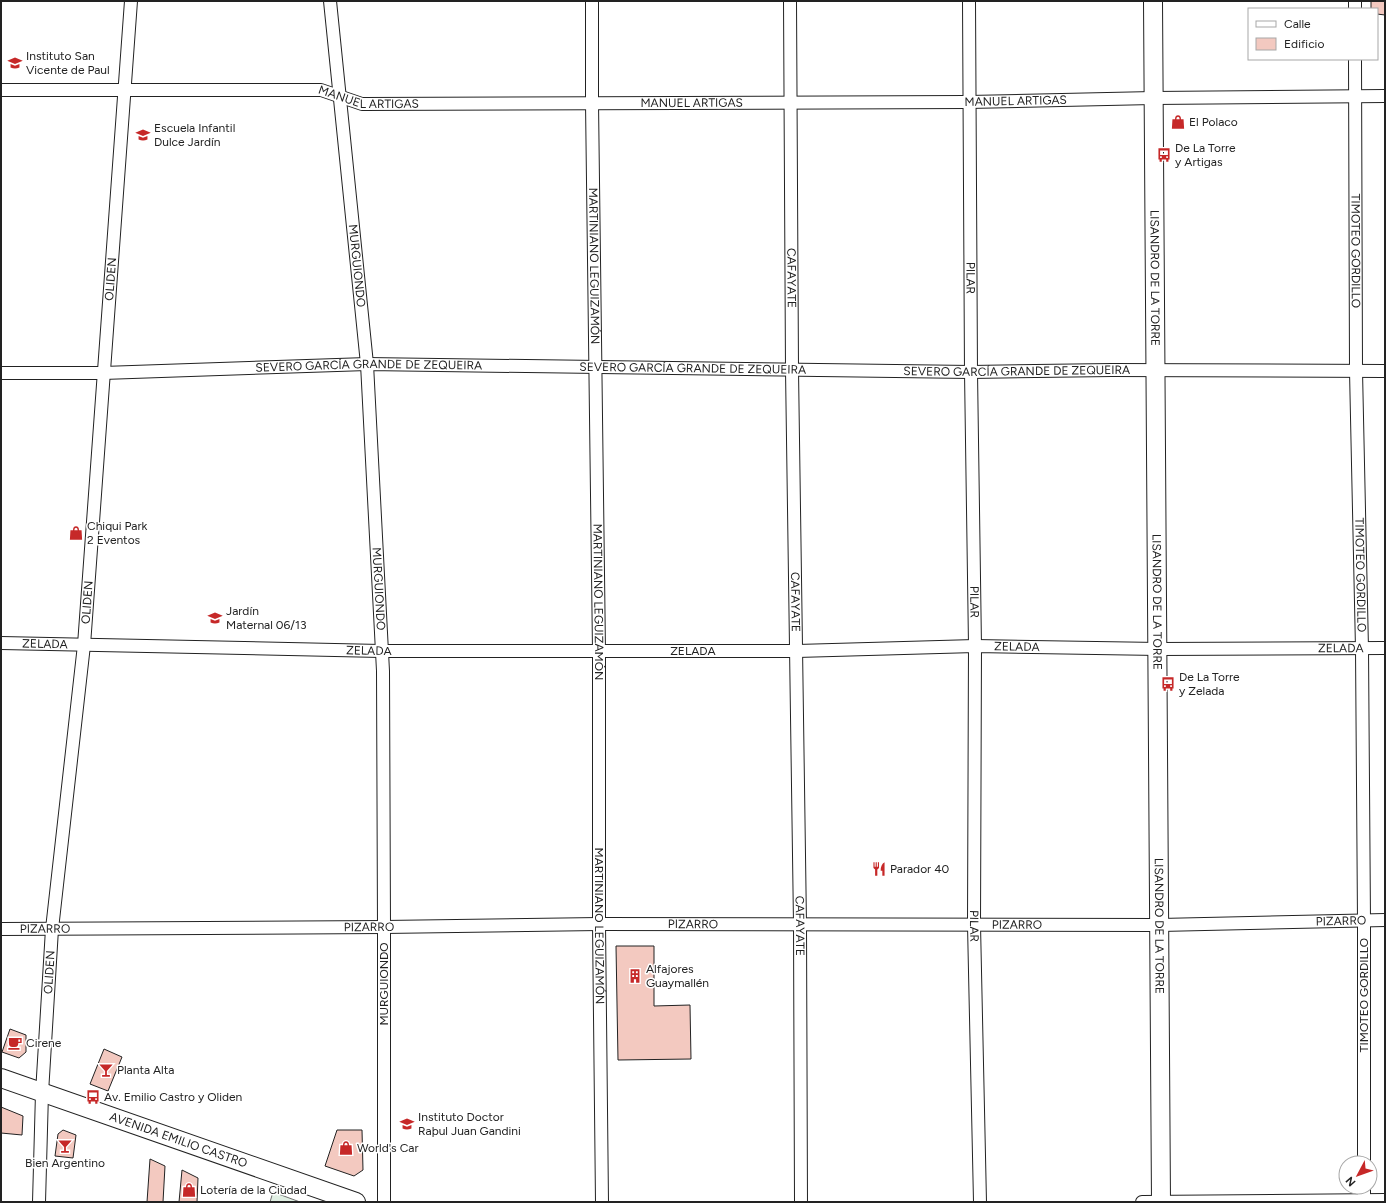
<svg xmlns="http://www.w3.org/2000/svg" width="1386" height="1203" viewBox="0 0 1386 1203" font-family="Figtree,sans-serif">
  <rect width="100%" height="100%" fill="#fff"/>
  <path fill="#e0efe3" stroke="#6f6f6f" d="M273,1192L300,1202H270Z"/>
  <path fill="#f3c9c0" stroke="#222" d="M1371,1H1385V15L1377,14V9H1371Z
    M616,946H654V1006L690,1005L691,1059L618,1060Z
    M10,1029L26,1035V1052L19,1058L2,1052Z
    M104,1049L122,1057L108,1091L90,1084Z
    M1,1107L23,1116L22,1135L1,1133Z
    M63,1130L76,1135L73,1158L55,1156L58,1134Z
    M337,1130H362L363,1170L354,1176L325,1166Z
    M150,1159L165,1166L163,1202H147Z
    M182,1170L198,1178L197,1202H179Z"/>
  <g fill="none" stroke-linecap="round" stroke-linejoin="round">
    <defs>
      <g id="street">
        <path id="s1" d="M330,1L367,364L383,671L384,927V1202"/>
        <path id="s2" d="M592,1V103L599,651V924L602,1202"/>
        <path id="s3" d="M790,1L792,370L800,924L801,1202"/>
        <path id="s4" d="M969,1L971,372L975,646L974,925L980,1202"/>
        <path d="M1355,9V1"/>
        <path id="s5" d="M1355,59L1356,371L1362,649L1364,920V1163"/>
        <path id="s6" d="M1,90H321L362,104L968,102L1153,98L1385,96"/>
        <path id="s7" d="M1,373H103L367,364L971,372L1112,370L1385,371"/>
        <path id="s8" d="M1,643L381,651H797L975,646L1159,649L1385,648"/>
        <path id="s9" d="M1,929L384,927L599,924L1160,925L1385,920"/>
        <path id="s10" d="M39,1202L42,1093L52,929L84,645L131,1"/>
        <path d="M1142,1202L1385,1200"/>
        <path d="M1364,1202V1187"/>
      </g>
      <g id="secondary">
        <path id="s11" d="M1153,1L1161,1202"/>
        <path id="s12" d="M1,1078L356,1202"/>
      </g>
    </defs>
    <use href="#street" stroke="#222" stroke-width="14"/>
    <use href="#secondary" stroke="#222" stroke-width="20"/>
    <use href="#street" stroke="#fff" stroke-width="12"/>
    <use href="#secondary" stroke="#fff" stroke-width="18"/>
  </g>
  <defs>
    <symbol id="school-bare" viewBox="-9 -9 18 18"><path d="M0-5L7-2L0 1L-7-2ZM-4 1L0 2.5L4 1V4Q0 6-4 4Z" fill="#c62828" stroke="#fff" stroke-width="2.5" paint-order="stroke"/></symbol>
    <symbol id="shop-bare" viewBox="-9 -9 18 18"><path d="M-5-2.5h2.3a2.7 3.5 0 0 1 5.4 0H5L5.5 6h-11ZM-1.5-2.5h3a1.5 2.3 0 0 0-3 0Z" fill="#c62828" stroke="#fff" stroke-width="2.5" paint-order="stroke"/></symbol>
    <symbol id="bus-bare" viewBox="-9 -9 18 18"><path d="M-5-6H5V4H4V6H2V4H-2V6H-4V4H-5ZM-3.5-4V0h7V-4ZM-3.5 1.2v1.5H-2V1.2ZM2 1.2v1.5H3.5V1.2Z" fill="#c62828" stroke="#fff" stroke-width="2.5" paint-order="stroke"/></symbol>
    <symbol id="restaurant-bare" viewBox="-9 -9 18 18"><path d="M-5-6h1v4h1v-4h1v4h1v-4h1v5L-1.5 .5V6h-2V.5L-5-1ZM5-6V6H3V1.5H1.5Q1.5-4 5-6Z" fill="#c62828" stroke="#fff" stroke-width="2.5" paint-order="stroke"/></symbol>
    <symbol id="building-bare" viewBox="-9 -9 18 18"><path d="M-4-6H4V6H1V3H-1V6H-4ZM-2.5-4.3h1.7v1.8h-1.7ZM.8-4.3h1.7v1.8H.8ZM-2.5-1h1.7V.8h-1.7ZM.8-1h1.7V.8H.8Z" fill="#c62828" stroke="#fff" stroke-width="2.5" paint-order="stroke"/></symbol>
    <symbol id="cafe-bare" viewBox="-9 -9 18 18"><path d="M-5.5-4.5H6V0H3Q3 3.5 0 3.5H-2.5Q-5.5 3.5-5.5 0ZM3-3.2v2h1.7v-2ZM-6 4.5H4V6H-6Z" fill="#c62828" stroke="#fff" stroke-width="2.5" paint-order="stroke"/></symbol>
    <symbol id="bar-bare" viewBox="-9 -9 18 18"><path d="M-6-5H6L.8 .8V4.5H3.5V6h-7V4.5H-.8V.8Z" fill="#c62828" stroke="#fff" stroke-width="2.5" paint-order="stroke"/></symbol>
  </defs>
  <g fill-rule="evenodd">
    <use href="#school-bare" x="5" y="53" width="20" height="20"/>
    <use href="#shop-bare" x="1168" y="112" width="20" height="20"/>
    <use href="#school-bare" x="133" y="125" width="20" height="20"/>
    <use href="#bus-bare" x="1154" y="145" width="20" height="20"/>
    <use href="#shop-bare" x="66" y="523" width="20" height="20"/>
    <use href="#school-bare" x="205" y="608" width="20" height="20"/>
    <use href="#bus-bare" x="1158" y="674" width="20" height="20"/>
    <use href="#restaurant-bare" x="869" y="859" width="20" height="20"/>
    <use href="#building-bare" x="625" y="966" width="20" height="20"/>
    <use href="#cafe-bare" x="5" y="1033" width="20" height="20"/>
    <use href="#bar-bare" x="96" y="1060" width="20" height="20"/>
    <use href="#bus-bare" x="83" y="1087" width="20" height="20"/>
    <use href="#school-bare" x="397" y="1114" width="20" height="20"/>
    <use href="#bar-bare" x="55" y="1136" width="20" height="20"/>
    <use href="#shop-bare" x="336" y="1138" width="20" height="20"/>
    <use href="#shop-bare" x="179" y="1180" width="20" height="20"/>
  </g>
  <g text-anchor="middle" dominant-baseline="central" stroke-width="3" stroke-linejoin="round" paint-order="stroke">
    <g font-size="12" fill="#222" stroke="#fff" text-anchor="start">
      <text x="26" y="56">Instituto San<tspan x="26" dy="14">Vicente de Paul</tspan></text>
      <text x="1189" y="122">El Polaco</text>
      <text x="154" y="128">Escuela Infantil<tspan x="154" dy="14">Dulce Jardín</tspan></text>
      <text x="1175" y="148">De La Torre<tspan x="1175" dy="14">y Artigas</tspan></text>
      <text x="87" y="526">Chiqui Park<tspan x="87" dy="14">2 Eventos</tspan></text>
      <text x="226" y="611">Jardín<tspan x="226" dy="14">Maternal 06/13</tspan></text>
      <text x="1179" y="677">De La Torre<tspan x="1179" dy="14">y Zelada</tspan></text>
      <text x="890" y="869">Parador 40</text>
      <text x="646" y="969">Alfajores<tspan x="646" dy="14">Guaymallén</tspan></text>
      <text x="26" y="1043">Cirene</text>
      <text x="117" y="1070">Planta Alta</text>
      <text x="104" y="1097">Av. Emilio Castro y Oliden</text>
      <text x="418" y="1117">Instituto Doctor<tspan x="418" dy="14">Raþul Juan Gandini</tspan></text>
      <text x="357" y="1148">World's Car</text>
      <text x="65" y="1163" text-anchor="middle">Bien Argentino</text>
      <text x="200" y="1190">Lotería de la Ciudad</text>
    </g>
    <g font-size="12" fill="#222" stroke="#fff">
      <text stroke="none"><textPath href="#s6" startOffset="369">MANUEL ARTIGAS</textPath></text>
      <text stroke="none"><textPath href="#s6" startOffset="1017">MANUEL ARTIGAS</textPath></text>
      <text stroke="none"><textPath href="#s6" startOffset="693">MANUEL ARTIGAS</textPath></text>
      <text stroke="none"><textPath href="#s5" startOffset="192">TIMOTEO GORDILLO</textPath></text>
      <text stroke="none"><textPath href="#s1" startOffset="266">MURGUIONDO</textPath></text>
      <text stroke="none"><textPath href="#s2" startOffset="265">MARTINIANO LEGUIZAMÓN</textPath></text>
      <text stroke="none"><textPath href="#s3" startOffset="277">CAFAYATE</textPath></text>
      <text stroke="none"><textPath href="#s4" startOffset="277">PILAR</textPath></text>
      <text stroke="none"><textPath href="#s11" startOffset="277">LISANDRO DE LA TORRE</textPath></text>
      <text stroke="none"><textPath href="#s10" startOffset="926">OLIDEN</textPath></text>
      <text stroke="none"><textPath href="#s7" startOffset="368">SEVERO GARCÍA GRANDE DE ZEQUEIRA</textPath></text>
      <text stroke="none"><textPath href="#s7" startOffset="692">SEVERO GARCÍA GRANDE DE ZEQUEIRA</textPath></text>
      <text stroke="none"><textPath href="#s7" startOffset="1016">SEVERO GARCÍA GRANDE DE ZEQUEIRA</textPath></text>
      <text stroke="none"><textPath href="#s5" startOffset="516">TIMOTEO GORDILLO</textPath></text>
      <text stroke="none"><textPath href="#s1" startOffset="590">MURGUIONDO</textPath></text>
      <text stroke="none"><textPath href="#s2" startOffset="601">MARTINIANO LEGUIZAMÓN</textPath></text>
      <text stroke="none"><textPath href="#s3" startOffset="601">CAFAYATE</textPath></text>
      <text stroke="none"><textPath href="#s11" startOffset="601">LISANDRO DE LA TORRE</textPath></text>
      <text stroke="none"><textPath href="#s10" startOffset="602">OLIDEN</textPath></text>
      <text stroke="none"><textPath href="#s4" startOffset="601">PILAR</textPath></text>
      <text stroke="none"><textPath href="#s8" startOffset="44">ZELADA</textPath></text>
      <text stroke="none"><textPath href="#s8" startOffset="1016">ZELADA</textPath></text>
      <text stroke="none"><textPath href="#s8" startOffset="1340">ZELADA</textPath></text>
      <text stroke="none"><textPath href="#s8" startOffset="368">ZELADA</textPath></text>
      <text stroke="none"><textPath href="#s8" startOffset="692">ZELADA</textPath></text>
      <text stroke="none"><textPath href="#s9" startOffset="1340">PIZARRO</textPath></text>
      <text stroke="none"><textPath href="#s9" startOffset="692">PIZARRO</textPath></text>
      <text stroke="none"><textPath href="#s2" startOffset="925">MARTINIANO LEGUIZAMÓN</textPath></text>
      <text stroke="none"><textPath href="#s3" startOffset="925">CAFAYATE</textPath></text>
      <text stroke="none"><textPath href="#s4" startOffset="925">PILAR</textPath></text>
      <text stroke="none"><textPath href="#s9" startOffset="1016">PIZARRO</textPath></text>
      <text stroke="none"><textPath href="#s11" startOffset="925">LISANDRO DE LA TORRE</textPath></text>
      <text stroke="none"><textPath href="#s9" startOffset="368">PIZARRO</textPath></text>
      <text stroke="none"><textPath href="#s9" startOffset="44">PIZARRO</textPath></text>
      <text stroke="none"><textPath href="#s10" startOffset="230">OLIDEN</textPath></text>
      <text transform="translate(384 984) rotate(-90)">MURGUIONDO</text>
      <text transform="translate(1364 995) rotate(-90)">TIMOTEO GORDILLO</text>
      <text stroke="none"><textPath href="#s12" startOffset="188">AVENIDA EMILIO CASTRO</textPath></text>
    </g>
  </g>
  <rect width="1386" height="1203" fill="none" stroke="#222222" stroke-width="4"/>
  <rect x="1248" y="8" width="130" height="52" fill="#ffffff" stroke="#a7a7a7"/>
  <rect x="1256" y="21" width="20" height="6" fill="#ffffff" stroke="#a7a7a7"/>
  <text x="1284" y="28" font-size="12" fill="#222222">Calle</text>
  <rect x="1256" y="38" width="20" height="12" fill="#f3c9c0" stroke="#a7a7a7"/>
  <text x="1284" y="48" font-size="12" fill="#222222">Edificio</text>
  <g transform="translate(1358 1175) rotate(229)"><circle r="19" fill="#ffffff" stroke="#a7a7a7"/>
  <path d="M0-3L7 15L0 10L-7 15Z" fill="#c62828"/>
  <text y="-6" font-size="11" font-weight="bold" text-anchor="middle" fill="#222222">N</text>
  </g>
</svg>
